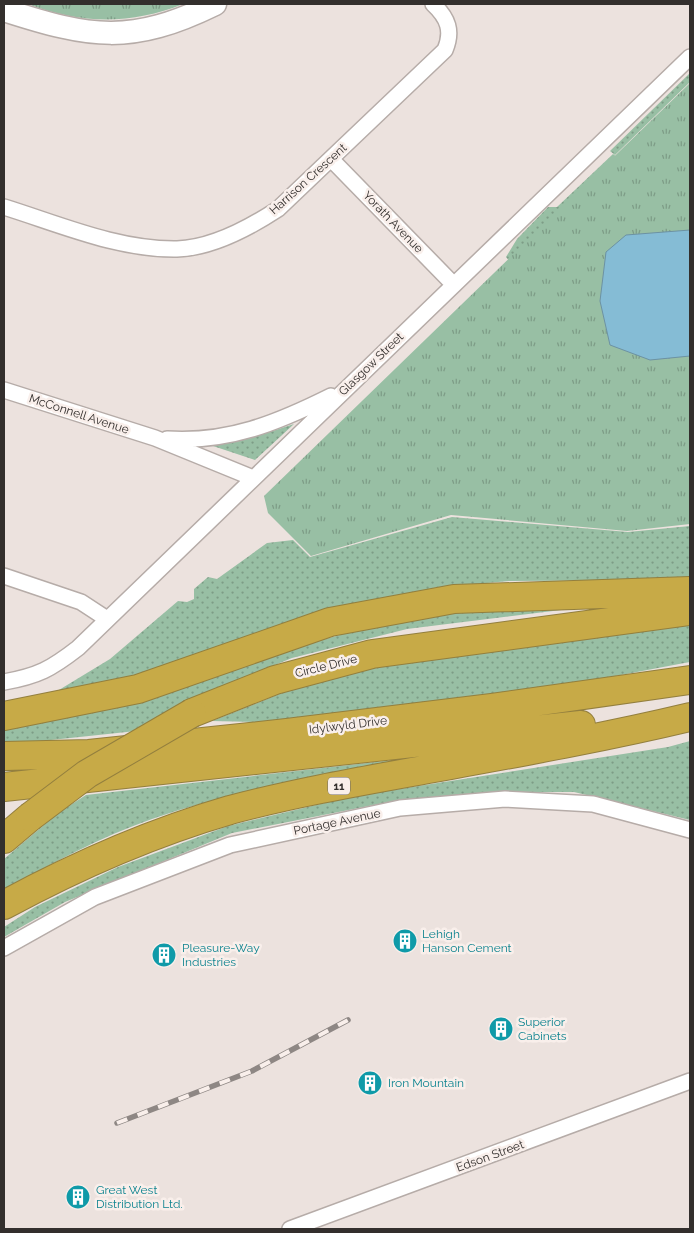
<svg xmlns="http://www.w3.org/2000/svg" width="694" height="1233" viewBox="0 0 694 1233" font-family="Raleway,sans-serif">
  <defs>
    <pattern id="grass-dots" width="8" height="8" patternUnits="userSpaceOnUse" patternTransform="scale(1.25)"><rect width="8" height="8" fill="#98bfa4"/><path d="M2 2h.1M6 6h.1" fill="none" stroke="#7d9c86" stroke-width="1.8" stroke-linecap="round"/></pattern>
    <pattern id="park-tufts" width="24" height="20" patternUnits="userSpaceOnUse" patternTransform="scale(1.25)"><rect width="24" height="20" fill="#98bfa4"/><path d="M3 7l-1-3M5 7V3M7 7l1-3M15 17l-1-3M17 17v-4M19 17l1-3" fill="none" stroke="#7d9c86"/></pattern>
  </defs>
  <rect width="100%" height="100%" fill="#ece2de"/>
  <path fill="url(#grass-dots)" d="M690,73V82L615,155L610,151Z
    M613,154L622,161L510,262L506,257L517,239L548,207H557Z
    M294,424L255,460L207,444L251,438Z
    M452,517L628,532L690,526V580L509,581L433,588L374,604L190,663L49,696L110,659L178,601L187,602L194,599V589L208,577L217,579L267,543L293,540L310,557Z
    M643,600L407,629L292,658L213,690L136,731L4,745V723L268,655L401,618L442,609Z
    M690,623V662L679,664L579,683L259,722L212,721L287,691L366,668Z
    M690,741V820L574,792H513L389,802L232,833L65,902L4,937V927L35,907L118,867L228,826L354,796L668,747Z
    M411,758C324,776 235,790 152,819C100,837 51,864 4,890V859L58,813L86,795Z"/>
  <path fill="url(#park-tufts)" d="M28,4H183C131,25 80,24 28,4Z
    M690,83V524L627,531L451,515L311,556L268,513L264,496Z"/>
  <path fill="#85bcd5" stroke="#6c92a3" d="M690,230V356L650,360L610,345L600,301L606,252L626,235Z"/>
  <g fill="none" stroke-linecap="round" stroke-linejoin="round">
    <defs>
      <path id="street" d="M332,160L454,285
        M4,207C59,224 118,250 177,249C212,248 249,228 278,209L445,50C453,31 448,18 433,4
        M4,390L155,438L253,478
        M167,439C228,443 277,423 331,396
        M4,576L81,602L107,619
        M4,682C38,676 51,669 78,648L690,57
        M4,948L95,897L230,845L400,808L505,799L593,804L690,830
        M290,1229L690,1081"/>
      <path id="secondary" d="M4,10C91,38 131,45 215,4"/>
      <path id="highway" d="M192,713L275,680L372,654L690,611
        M4,716L138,689L330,622L454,599L690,591
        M4,756L89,754L287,733L492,708L690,680
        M4,787L581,725
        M4,839L30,817
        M4,905C76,866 151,833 230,810C290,794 351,783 412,772C505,755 598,739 690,717"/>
    </defs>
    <use href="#street" stroke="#b6aca8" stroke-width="18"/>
    <use href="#secondary" stroke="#b6aca8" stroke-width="25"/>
    <use href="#highway" stroke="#937f3e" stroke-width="30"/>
    <use href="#street" stroke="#fff" stroke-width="15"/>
    <use href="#secondary" stroke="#fff" stroke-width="22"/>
    <use href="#highway" stroke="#c7aa47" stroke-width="28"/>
    <defs>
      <path id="rail" d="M117,1123L252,1071L348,1020"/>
    </defs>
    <use href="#rail" stroke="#8e8784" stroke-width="5.5"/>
    <use href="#rail" stroke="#f9efeb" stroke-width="4" stroke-dasharray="11" stroke-linecap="butt"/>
    <defs>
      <path id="highway-bridge" d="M30,817L87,774L192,713"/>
    </defs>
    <use href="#highway-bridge" stroke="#937f3e" stroke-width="30" stroke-linecap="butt"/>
    <use href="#highway-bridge" stroke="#c7aa47" stroke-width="28"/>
  </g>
  <defs>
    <symbol id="building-disc" viewBox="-11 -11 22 22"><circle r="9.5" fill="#0f9aa8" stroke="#f9efeb"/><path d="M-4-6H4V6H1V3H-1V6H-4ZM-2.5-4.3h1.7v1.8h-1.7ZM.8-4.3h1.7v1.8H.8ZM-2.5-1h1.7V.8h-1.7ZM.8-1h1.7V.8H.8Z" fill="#fff"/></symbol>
  </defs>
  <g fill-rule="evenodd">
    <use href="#building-disc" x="391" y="927" width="28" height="28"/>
    <use href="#building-disc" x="150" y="941" width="28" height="28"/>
    <use href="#building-disc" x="487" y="1015" width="28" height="28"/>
    <use href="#building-disc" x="356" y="1069" width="28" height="28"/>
    <use href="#building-disc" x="64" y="1183" width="28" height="28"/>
  </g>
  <g text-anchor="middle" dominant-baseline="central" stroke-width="5" stroke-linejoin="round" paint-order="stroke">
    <rect fill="#f9efeb" stroke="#6e6966" stroke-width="1" x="328" y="777.5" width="22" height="17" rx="4"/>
    <g font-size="11" font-weight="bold" fill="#332f2d">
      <text x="339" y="786">11</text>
    </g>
    <g font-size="12" fill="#332f2d" stroke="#f9efeb">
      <text transform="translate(308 179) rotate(-42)">Harrison Crescent</text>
      <text transform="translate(393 222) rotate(46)">Yorath Avenue</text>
      <text transform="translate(371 364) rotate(-44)">Glasgow Street</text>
      <text transform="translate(79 414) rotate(18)">McConnell Avenue</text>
      <text transform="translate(326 666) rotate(-14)">Circle Drive</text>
      <text transform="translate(348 725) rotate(-7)">Idylwyld Drive</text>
      <text transform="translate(337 822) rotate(-12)">Portage Avenue</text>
      <text transform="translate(490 1156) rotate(-20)">Edson Street</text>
    </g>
    <g font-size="12" fill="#0d838f" stroke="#f9efeb" text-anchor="start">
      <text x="422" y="934">Lehigh<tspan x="422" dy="14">Hanson Cement</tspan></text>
      <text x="182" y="948">Pleasure-Way<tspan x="182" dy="14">Industries</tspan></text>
      <text x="518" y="1022">Superior<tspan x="518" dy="14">Cabinets</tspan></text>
      <text x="388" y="1083">Iron Mountain</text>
      <text x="96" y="1190">Great West<tspan x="96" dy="14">Distribution Ltd.</tspan></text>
    </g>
  </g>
  <rect width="694" height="1233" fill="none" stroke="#332f2d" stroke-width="10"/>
</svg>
